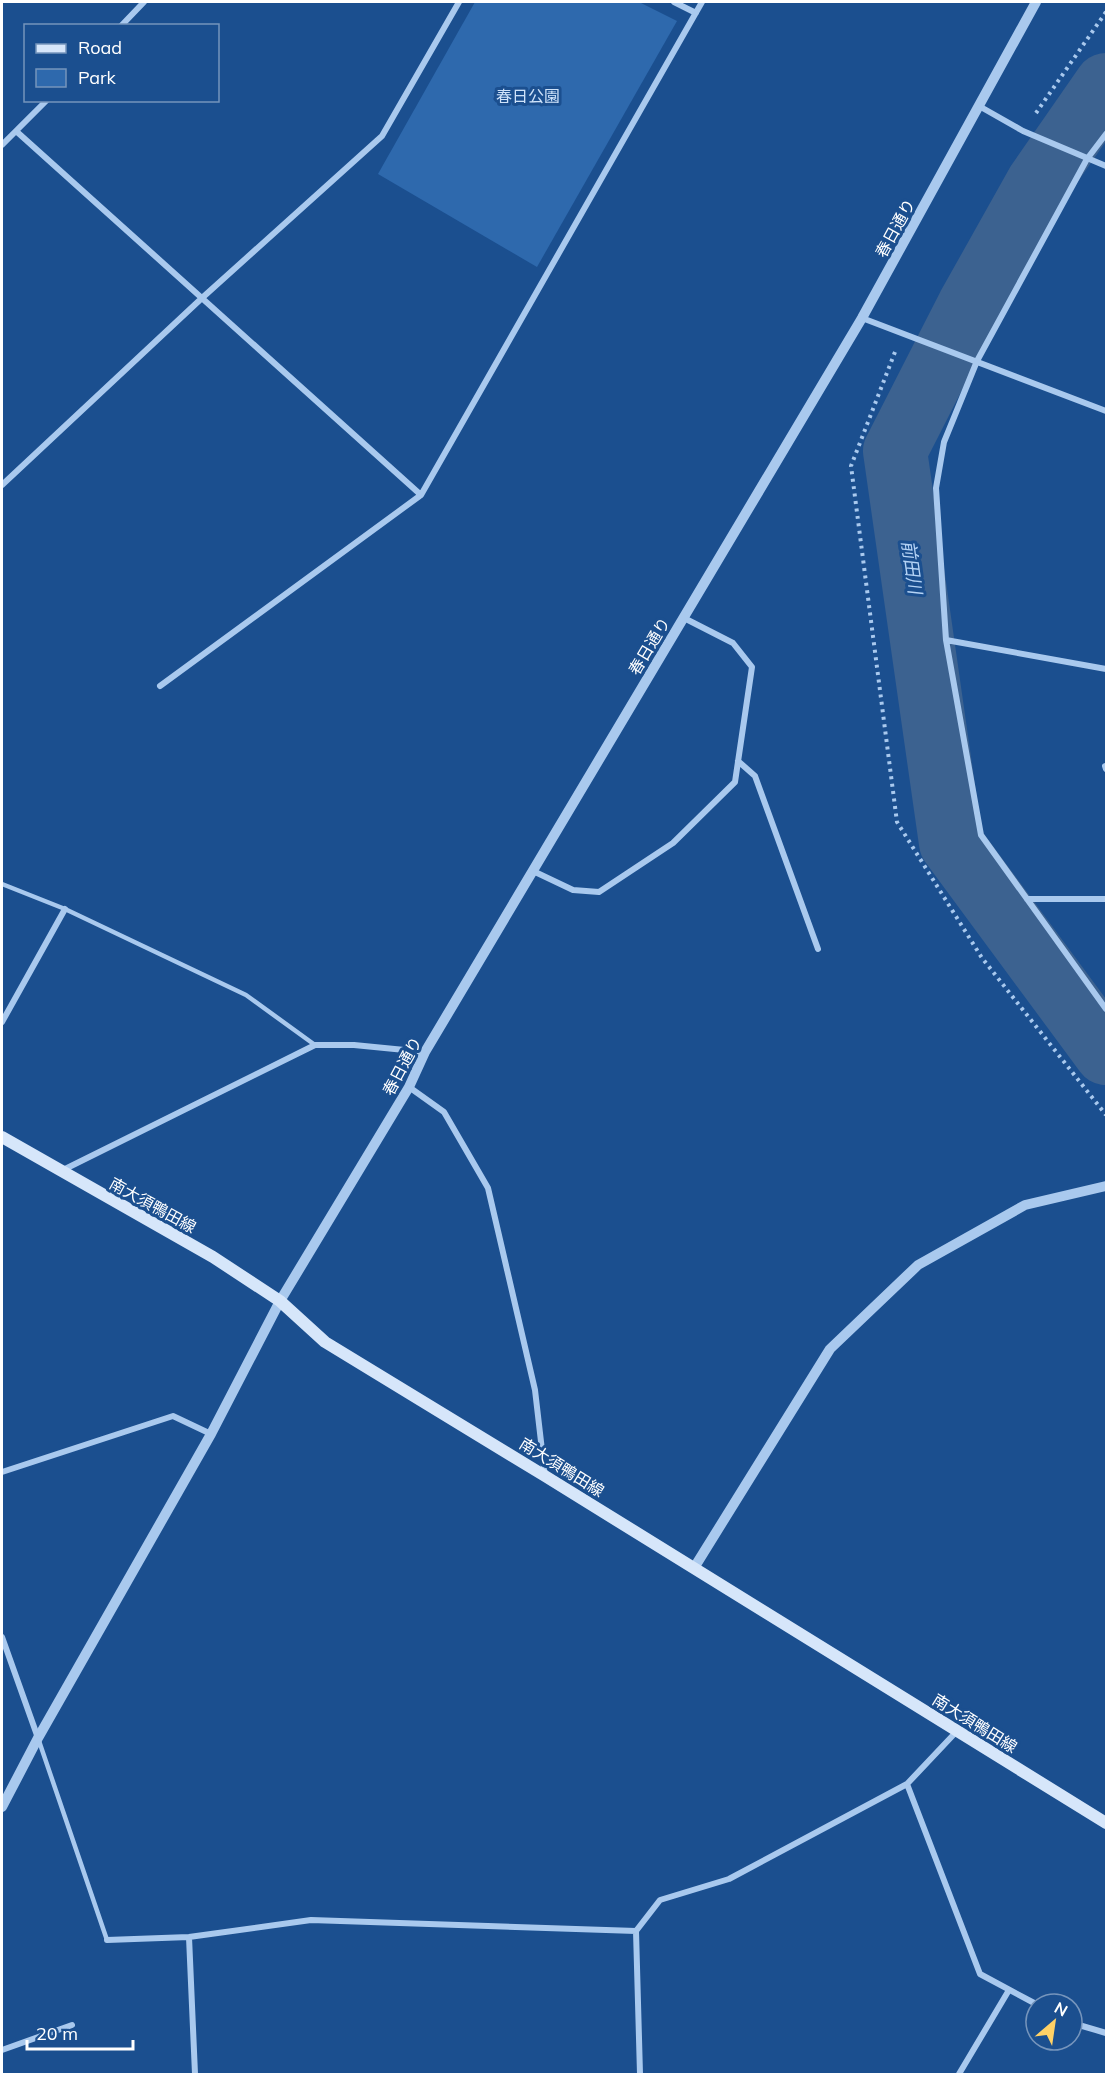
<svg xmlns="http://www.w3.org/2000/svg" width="1108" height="2076" viewBox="0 0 1108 2076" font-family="Mulish,'Noto Sans JP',sans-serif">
  <rect width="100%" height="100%" fill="#1b4f8f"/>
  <path fill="#2e69ad" d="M475,2H639L677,21L537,267L378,174Z"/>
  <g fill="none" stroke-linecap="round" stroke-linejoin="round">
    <path stroke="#3c6290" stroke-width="64" d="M1106,85L1038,183L969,306L895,451L951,843L1106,1053"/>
    <path stroke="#a9c9ee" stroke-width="4" stroke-dasharray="3 4.5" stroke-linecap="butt" d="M1036,113L1106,12
      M895,352L851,466L897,822L982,958L1106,1115"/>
    <path stroke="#a9c9ee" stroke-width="4.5" d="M2,884L65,909L246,995L315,1045
      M39,1741L107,1940"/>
    <path stroke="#a9c9ee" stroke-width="6" d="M674,2L696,13
      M121,26L144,2
      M979,106L1023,131L1106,166
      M16,131L421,495
      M1106,134L1087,159L977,361L944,442L936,488L946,640L981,835L1106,1009
      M2,145L47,100
      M862,318L1106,411
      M2,485L202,298L382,136L459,2
      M946,640L1106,669
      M160,686L421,495L702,2
      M738,761L755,776L818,949
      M1105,766L1106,769
      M533,871L573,890L599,892L673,843L735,782L752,667L733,643L684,618
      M1027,899H1106
      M2,1022L65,909
      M409,1087L444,1112L488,1188L535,1390L545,1476
      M63,1170L315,1045H354L425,1052
      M2,1472L173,1416L211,1434
      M2,1637L38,1738
      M907,1784L980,1974L1036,2004
      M636,1931L640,2074
      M189,1937L195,2074
      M107,1940L189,1937L311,1920L636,1931L660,1900L729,1879L907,1784L957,1731
      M1072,2023L1106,2033
      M2,2050L72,2025
      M959,2074L1009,1990"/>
    <path stroke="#a9c9ee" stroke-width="10" d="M694,1568L830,1349L918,1265L1025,1205L1106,1186
      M2,1807L38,1738L211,1434L280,1301L409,1087L425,1052L862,318L1036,2"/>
    <path stroke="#d6e6fa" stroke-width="12" d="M2,1137L213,1257L280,1301L325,1342L545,1476L1106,1823"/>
  </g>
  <g text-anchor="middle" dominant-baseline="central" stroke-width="6" stroke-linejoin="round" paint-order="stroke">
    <g font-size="16" fill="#cfe3fa" stroke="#1b4f8f">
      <text x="528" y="96">春日公園</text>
    </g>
    <g font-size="16" fill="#fff" stroke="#1b4f8f">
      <text transform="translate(895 228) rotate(-61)">春日通り</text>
      <text transform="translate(649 646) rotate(-59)">春日通り</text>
      <text transform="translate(402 1066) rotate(-62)">春日通り</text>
      <text transform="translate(153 1205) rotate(29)">南大須鴨田線</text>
      <text transform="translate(562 1467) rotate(32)">南大須鴨田線</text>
      <text transform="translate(975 1723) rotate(32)">南大須鴨田線</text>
    </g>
    <g font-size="18" font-style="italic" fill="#b5d3f5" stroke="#1b4f8f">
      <text transform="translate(912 567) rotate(82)">前田川</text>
    </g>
  </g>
  <rect width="1108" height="2076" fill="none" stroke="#ffffff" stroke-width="6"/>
  <rect x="24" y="24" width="195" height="78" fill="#1b4f8f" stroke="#7695bc" stroke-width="1.5"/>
  <rect x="36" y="44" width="30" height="9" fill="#d6e6fa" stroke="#7695bc" stroke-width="1.5"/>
  <text x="78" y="54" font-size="18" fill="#ffffff">Road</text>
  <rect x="36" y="69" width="30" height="18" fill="#2e69ad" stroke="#7695bc" stroke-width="1.5"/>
  <text x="78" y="84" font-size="18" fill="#ffffff">Park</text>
  <g transform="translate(1054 2022) rotate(29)"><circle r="28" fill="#1b4f8f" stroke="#7695bc" stroke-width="1.5"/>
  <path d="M0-4.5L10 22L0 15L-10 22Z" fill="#ffd166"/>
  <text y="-9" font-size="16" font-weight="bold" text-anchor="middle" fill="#ffffff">N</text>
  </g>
  <path d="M27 2040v9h106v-9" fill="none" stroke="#ffffff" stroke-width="3"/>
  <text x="36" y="2040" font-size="18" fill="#ffffff" stroke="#1b4f8f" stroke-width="4.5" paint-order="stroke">20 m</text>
</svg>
